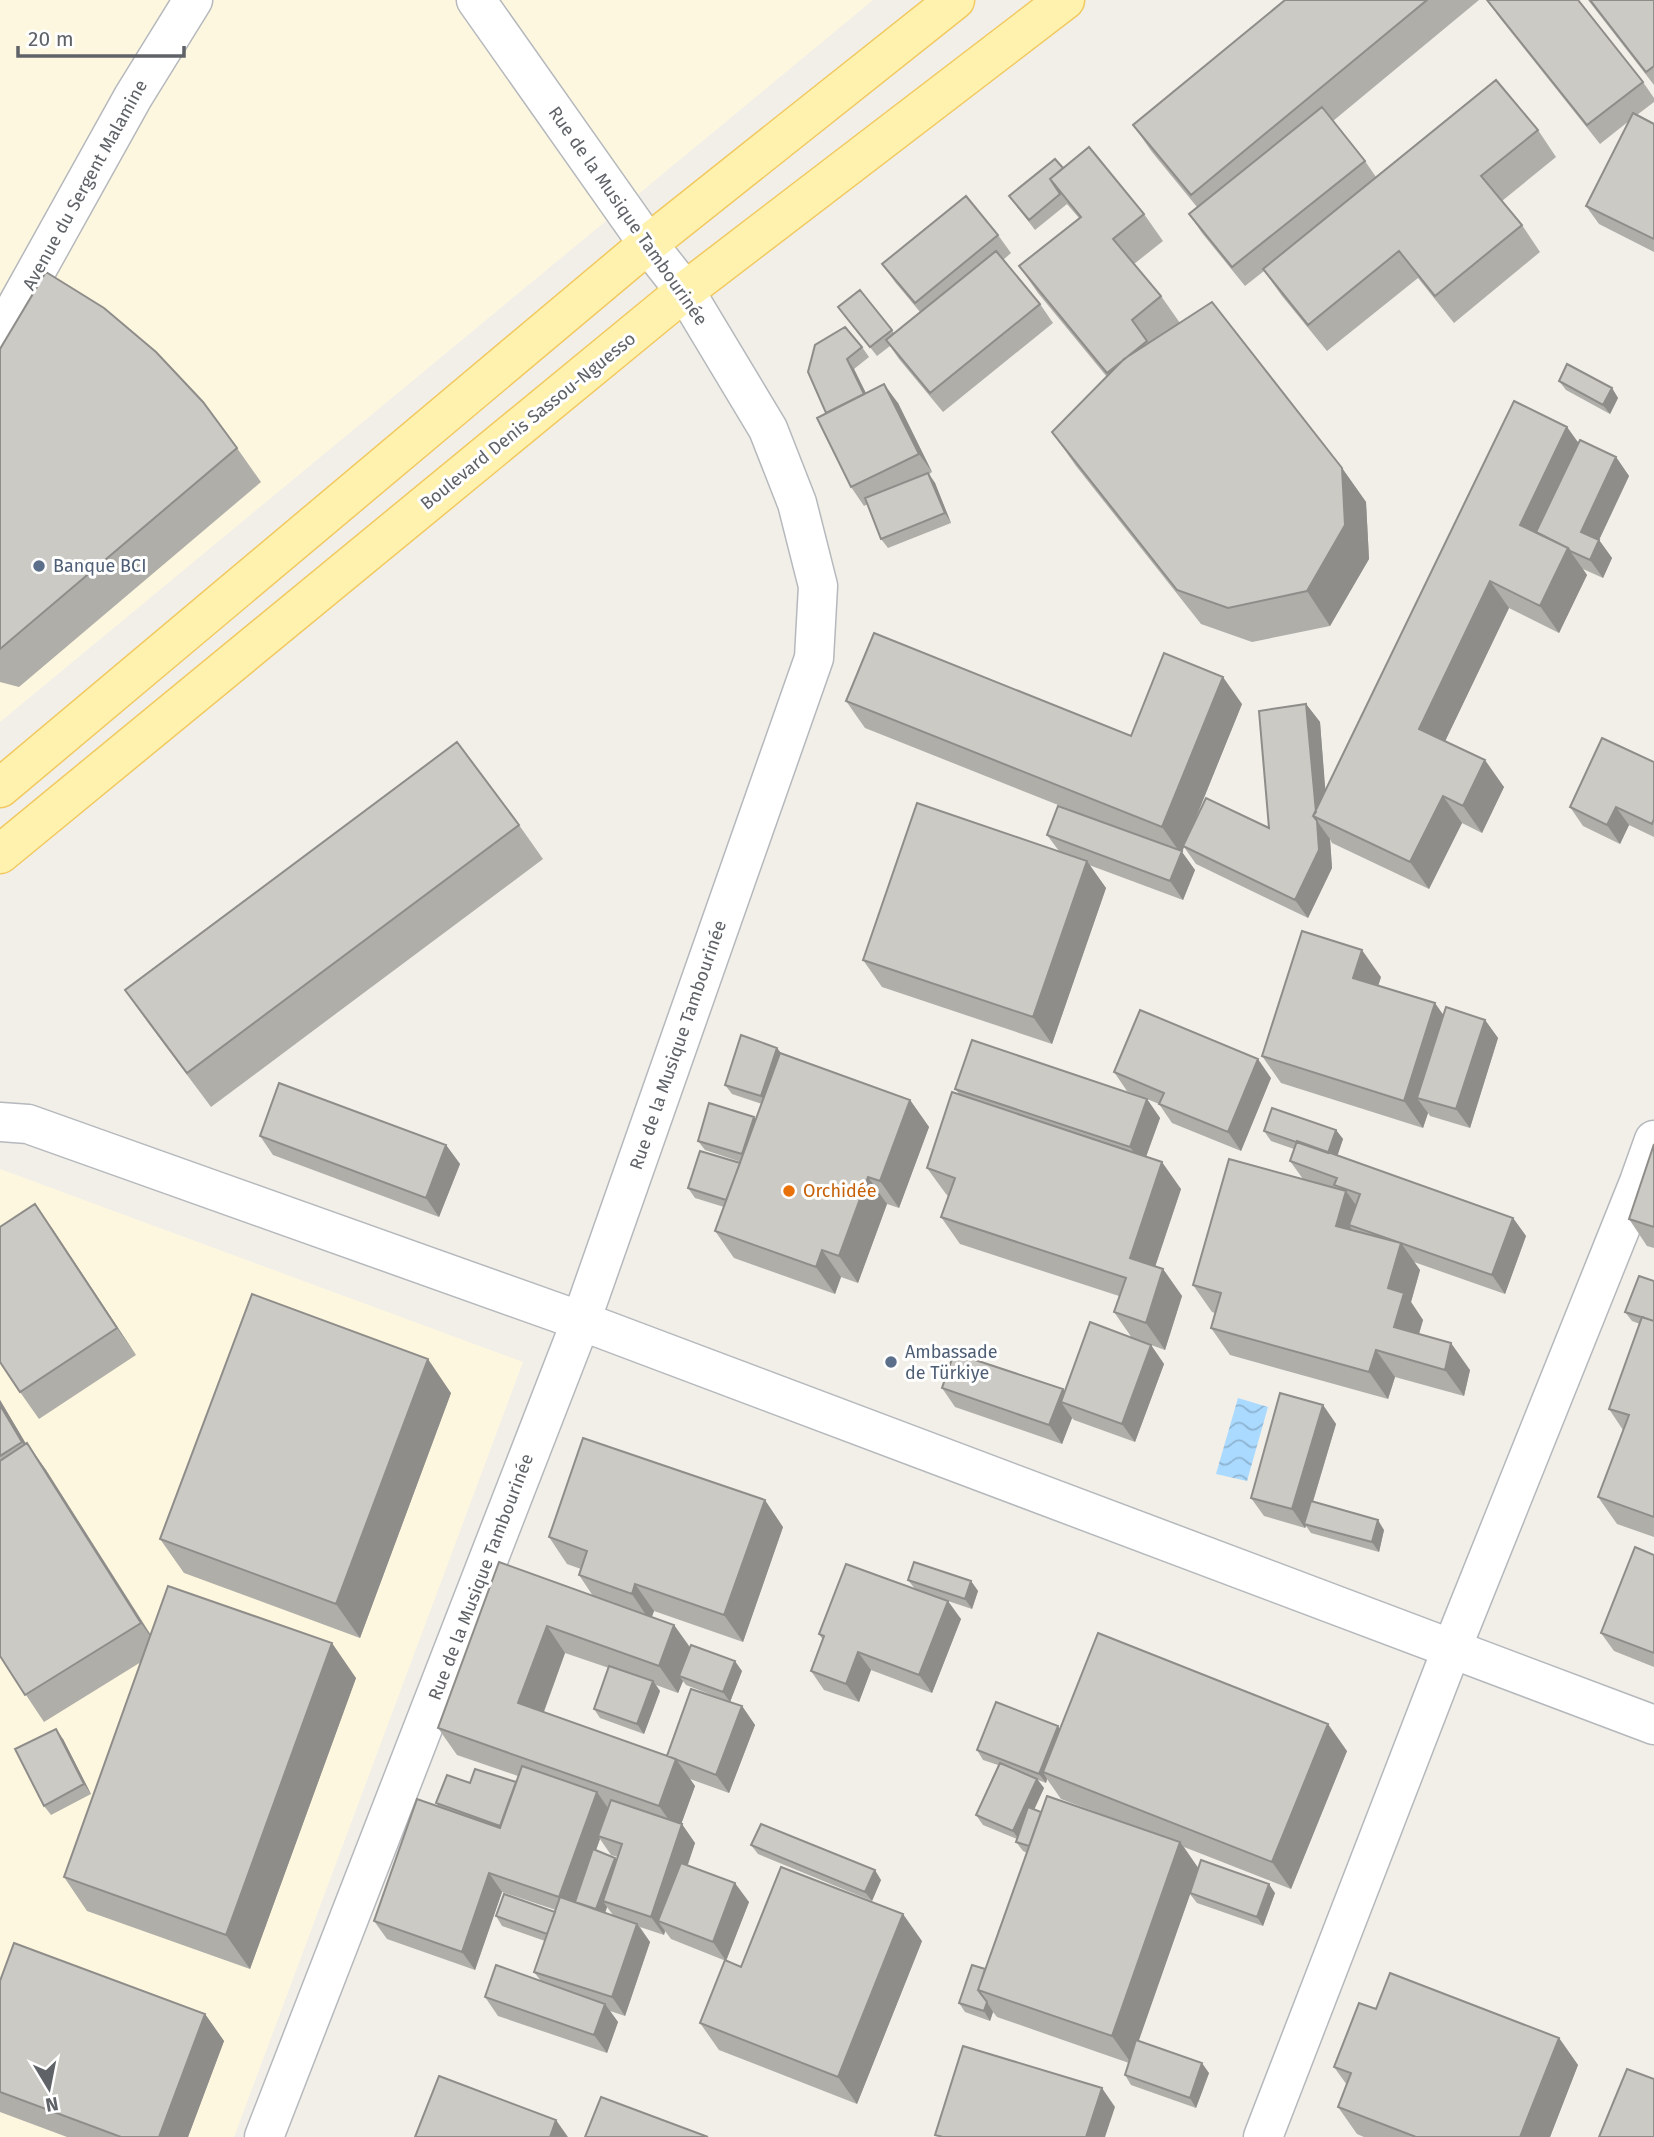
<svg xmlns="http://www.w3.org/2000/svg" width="1654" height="2137" viewBox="0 0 1654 2137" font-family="'Fira Sans',sans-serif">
  <defs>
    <pattern id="water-waves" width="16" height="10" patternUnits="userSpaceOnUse" patternTransform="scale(1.75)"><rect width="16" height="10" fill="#aadaff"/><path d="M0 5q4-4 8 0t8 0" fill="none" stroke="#8eb4d2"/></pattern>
  </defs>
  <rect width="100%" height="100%" fill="#f1efe8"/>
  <path fill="#fef7e0" d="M0,0H873L0,722Z
    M0,1169L523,1362L234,2137H0Z"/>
  <path fill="url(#water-waves)" d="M1238,1398L1268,1407L1247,1481L1216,1474Z"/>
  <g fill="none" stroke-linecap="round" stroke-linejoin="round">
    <defs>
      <path id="street" d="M0,336L133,97L193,0
        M0,1122L28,1124L581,1321L1654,1725
        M264,2137L581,1321L814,658L818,586L797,503L768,429L685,291L648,244L476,0
        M1263,2137L1452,1648L1639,1182L1654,1140"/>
      <path id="primary" d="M0,788L648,244L955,0
        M0,854L685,291L1065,0"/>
    </defs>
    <use href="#street" stroke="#b5b8bc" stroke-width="41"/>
    <use href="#primary" stroke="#f2c960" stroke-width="41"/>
    <use href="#street" stroke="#fff" stroke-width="38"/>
    <use href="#primary" stroke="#fff2af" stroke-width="38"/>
  </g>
  <path fill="#afaea9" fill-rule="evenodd" d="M1285,0H1479L1333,121L1365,161L1376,177L1538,130L1556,157L1502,201L1522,225L1540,252L1454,323L1418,278L1327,351L1282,296L1264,271L1245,286L1202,233L1189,214L1197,207L1152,152L1133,125Z
    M1487,0L1643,82L1654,98V102L1637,115L1654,124V252L1599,224L1586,206L1629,121L1600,144L1499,17Z
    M1588,0H1654V85Z
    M1063,168L1144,214L1163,241L1134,264L1161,296L1180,323L1342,468L1366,502L1369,559L1330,626L1252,642L1201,624L1076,466L1052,432L1107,377L1038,293L1019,266L1079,218L1067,204L1035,230L1009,196Z
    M998,235L1011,253L1003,260L1040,304L1053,323L943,412L899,359L890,346L877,356L838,307L860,290L894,333L920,312L895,282L882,264Z
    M862,347L869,357L854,369L866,393L898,403L932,472L929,474L935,483L951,523L888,548L881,539L868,504L864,506L851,487L826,413L808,372Z
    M0,349L237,448L261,482L19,687L0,682Z
    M1559,381L1612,388L1618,398L1610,414L1566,390Z
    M1567,427L1578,442L1616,457L1629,476L1599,540L1612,558L1603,578L1583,569L1587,575L1559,633L1509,608L1445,741L1504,787L1482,833L1462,823L1429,889L1332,843L1330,839L1332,868L1308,918L1196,864L1184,847L1182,852L1195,870L1183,900L1089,865L1106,888L1052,1044L882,987L863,960L1059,851L1047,835L1096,820L865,728L846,701L1131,736L1242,704L1192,827L1269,828L1306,704L1320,722L1325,791Z
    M1654,762V837L1629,825L1620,844L1583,826L1570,807Z
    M519,825L543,859L211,1107L149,1024L125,990Z
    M1381,977L1378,986L1443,1015L1485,1020L1498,1038L1470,1128L1430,1116L1428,1113L1423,1128L1281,1083L1262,1056Z
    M777,1048L781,1053L910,1100L929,1127L899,1208L887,1204L858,1283L841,1277L835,1294L734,1258L715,1231L724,1207L695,1198L688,1188L740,1163L741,1162L705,1150L698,1141L756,1120L762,1104L732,1094L725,1085Z
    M1114,1072L1271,1078L1241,1151L1172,1123L1159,1104L1147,1099L1160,1118L1146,1157L1181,1189L1155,1267L1163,1269L1182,1296L1165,1350L1151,1345L1164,1364L1135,1442L1074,1420L1072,1418L1062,1444L955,1407L942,1388L1063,1389L1065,1392L1132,1338L1114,1312L1119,1296L960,1244L941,1217L948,1196L946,1194L927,1168L960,1095L955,1089L1144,1098L1127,1091Z
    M1336,1130L1343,1139L1337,1156L1513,1218L1526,1236L1505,1294L1414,1262L1420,1270L1411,1302L1423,1320L1419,1334L1470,1370L1464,1396L1395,1377L1388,1399L1230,1355L1211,1328L1215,1313L1212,1312L1193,1285L1303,1179L1290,1161L1294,1149L1271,1141L1264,1131Z
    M260,1136L446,1145L460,1164L439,1217L273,1155Z
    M1654,1144V1248L1647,1246L1629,1219Z
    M35,1204L136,1355L39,1419L20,1392Z
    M1654,1281V1537L1617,1524L1598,1497L1623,1430L1609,1409L1640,1324L1632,1321L1625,1312Z
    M451,1393L360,1638L184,1573L160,1539Z
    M0,1400L26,1444L46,1470L151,1635L356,1678L250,1969L87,1911L64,1877L141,1662L44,1722L0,1656Z
    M1323,1405L1336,1424L1313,1502L1384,1530L1379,1552L1311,1533L1306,1526L1305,1528L1264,1516L1251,1498Z
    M783,1527L743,1642L654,1611L652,1617L674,1625L690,1647L742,1671L730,1702L686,1685L683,1681L678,1693L656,1685L660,1691L644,1734L600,1718L594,1709L609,1668L565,1653L544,1712L667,1756L742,1706L755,1725L729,1793L690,1779L695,1786L681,1824L695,1843L688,1865L749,1902L726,1961L671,1939L665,1931L664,1935L640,1927L650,1942L625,2016L610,2011L618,2022L607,2053L498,2016L485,1997L541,1981L534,1972L545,1941L502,1926L496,1916L555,1912L556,1910L502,1892L475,1970L387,1939L374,1921L439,1807L436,1803L470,1783L516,1782L518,1776L457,1755L438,1728L499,1562L593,1596L579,1575L581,1569L567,1564L549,1537ZM600,1839L611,1855L618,1857L617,1860L596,1850ZM607,1907L613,1915L605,1913Z
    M1654,1555V1667L1614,1651L1601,1633Z
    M908,1580L971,1581L978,1591L972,1609L936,1597L961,1619L932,1693L871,1670L859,1702L824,1690L811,1671L823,1640L819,1634L915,1589Z
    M1060,1729L1347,1751L1291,1889L1184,1847L1198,1868L1275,1893L1263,1926L1197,1903L1190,1894L1138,2041L1209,2073L1196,2108L1131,2085L1125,2075L1129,2063L997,2017L993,2012L990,2021L965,2012L959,2003L985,1969L1027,1853L1023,1851L1016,1842L1017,1839L983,1825L976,1815L998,1765L983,1760L977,1750ZM1047,1779L1061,1799L1098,1813L1041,1812L1034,1809L1044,1788L1038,1780L1046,1783Z
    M63,1739L91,1794L51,1815L44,1806Z
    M751,1845L881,1880L872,1901L758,1854Z
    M922,1941L857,2104L719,2050L700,2023L741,1967Z
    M0,1981L205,2014L224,2041L188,2137H67L0,2112Z
    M1376,2009L1559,2038L1578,2065L1550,2137H1364L1357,2134L1338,2107L1347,2085L1334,2067Z"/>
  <path fill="#8f8d8a" d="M847,359L854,369L874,410L867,400Z
    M884,384L898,403L932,472L919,454Z
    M1612,388L1618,398L1610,414L1603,405Z
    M1567,427L1586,454L1545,539L1520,525Z
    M1616,457L1629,476L1599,540L1612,558L1603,578L1590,560L1581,532Z
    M1342,468L1366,502L1369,559L1330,626L1307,591Z
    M928,473L935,483L951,523L945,513Z
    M1568,548L1587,575L1559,633L1540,606Z
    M1490,581L1509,608L1438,756L1419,729Z
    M1223,677L1242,704L1182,852L1195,870L1183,900L1170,881L1181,854L1162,827Z
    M1306,704L1320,722L1328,823L1316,818Z
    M1485,760L1504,787L1482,833L1463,806Z
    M1443,796L1462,823L1429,889L1410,862Z
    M1616,807L1629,825L1620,844L1607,825Z
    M1317,821L1330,839L1332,868L1308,918L1295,900Z
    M1087,861L1106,888L1052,1044L1033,1017Z
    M1362,950L1381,977L1372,1005L1353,978Z
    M1435,1003L1454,1030L1417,1098L1428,1113L1423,1128L1404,1101Z
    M1485,1020L1498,1038L1470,1128L1456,1109Z
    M777,1048L784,1057L768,1106L761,1096Z
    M1258,1059L1271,1078L1241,1151L1228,1132Z
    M1147,1099L1160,1118L1143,1165L1130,1147Z
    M910,1100L929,1127L899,1208L880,1181Z
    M754,1117L761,1127L748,1164L742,1154Z
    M1336,1130L1343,1139L1335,1163L1328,1154Z
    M446,1145L460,1164L439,1217L426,1198Z
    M1162,1162L1181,1189L1149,1285L1130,1258Z
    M868,1177L887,1204L858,1283L839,1256Z
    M1346,1191L1365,1218L1349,1225L1359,1240L1336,1226Z
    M35,1204L54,1231L136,1355L117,1328Z
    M1513,1218L1526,1236L1505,1294L1492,1275Z
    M1401,1243L1420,1270L1411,1302L1423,1320L1413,1354L1394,1327L1388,1288Z
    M822,1250L841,1277L835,1294L816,1267Z
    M1163,1269L1182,1296L1165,1350L1146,1323Z
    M1451,1343L1470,1370L1464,1396L1445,1370Z
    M1151,1345L1164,1364L1135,1442L1122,1424Z
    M1376,1350L1395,1377L1388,1399L1369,1372Z
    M428,1359L451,1393L360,1638L336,1604Z
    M1063,1389L1075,1407L1061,1402L1072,1418L1062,1444L1049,1425Z
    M0,1400L41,1469L22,1442L0,1405Z
    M1323,1405L1336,1424L1306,1524H1304L1306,1526L1305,1528L1292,1509Z
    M27,1443L46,1470L160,1650L141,1623Z
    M765,1500L783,1527L743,1642L724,1615Z
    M1378,1520L1384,1530L1379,1552L1372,1542Z
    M971,1581L978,1591L972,1609L965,1599Z
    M635,1584L654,1611L650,1621L632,1594Z
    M948,1601L961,1619L932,1693L919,1675Z
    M674,1625L693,1652L679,1676L683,1681L678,1693L659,1666Z
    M547,1626L565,1653L537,1730L518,1703Z
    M332,1643L356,1678L250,1969L226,1935Z
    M858,1652L871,1670L859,1702L846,1684Z
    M735,1661L742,1671L730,1702L723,1692Z
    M653,1681L660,1691L644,1734L637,1724Z
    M742,1706L755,1725L729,1793L716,1775Z
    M1328,1724L1347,1751L1291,1889L1272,1862Z
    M1058,1726L1064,1736L1043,1772L1047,1779L1046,1783L1039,1774Z
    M56,1729L63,1739L91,1794L84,1784Z
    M676,1759L695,1786L678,1833L659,1806Z
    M1037,1779L1044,1788L1020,1841L1013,1831Z
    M597,1792L610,1811L598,1836L600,1839L572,1916L559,1897Z
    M682,1824L695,1843L667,1924L658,1921L665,1931L664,1935L651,1917Z
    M1180,1842L1199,1869L1131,2063L1112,2036Z
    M615,1858L622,1867L603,1901L607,1907L602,1922L595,1912Z
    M875,1870L881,1880L872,1901L865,1892Z
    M489,1873L502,1892L475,1970L462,1952Z
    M735,1883L749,1902L726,1961L713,1942Z
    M1269,1884L1275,1893L1263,1926L1257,1917Z
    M903,1914L922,1941L857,2104L838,2077Z
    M637,1924L650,1942L625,2016L612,1997Z
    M987,2002L993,2012L990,2021L984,2011Z
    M605,2004L618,2022L607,2053L594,2035Z
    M205,2014L224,2041L188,2137H159Z
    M1559,2038L1578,2065L1550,2137H1520Z
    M1202,2063L1209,2073L1196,2108L1190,2098Z
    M1102,2088L1115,2107L1105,2137H1086Z
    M556,2120L568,2137H550Z"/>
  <path fill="#cccac5" stroke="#8f8d8a" stroke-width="2" d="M1285,0H1427L1191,195L1133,125Z
    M1487,0H1578L1643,82L1587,125Z
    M1590,0H1654V66L1646,72Z
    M1496,80L1538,130L1481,176L1522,225L1435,296L1399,251L1308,325L1263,269Z
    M1322,107L1365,161L1232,267L1189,214Z
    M1633,113L1654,124V239L1586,206Z
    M1089,147L1144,214L1113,239L1161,296L1132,320L1147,341L1107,373L1019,266L1081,217L1050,179Z
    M1055,159L1063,168L1050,179L1060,194L1029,220L1009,196Z
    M966,196L998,235L915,303L882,264Z
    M996,251L1040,304L930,393L886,340Z
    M46,272L104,308L156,352L203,402L237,448L0,649V349Z
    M860,290L892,330L870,347L838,307Z
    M1212,302L1342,468L1345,525L1307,591L1228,608L1177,590L1052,432L1124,359Z
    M845,327L862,347L847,359L864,394L826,413L808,372L815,345Z
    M1567,364L1612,388L1603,405L1559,381Z
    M884,384L919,454L851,487L817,418Z
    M1514,401L1567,427L1520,525L1568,548L1540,606L1490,581L1419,729L1485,760L1463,806L1443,796L1410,862L1313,816Z
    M1580,440L1616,457L1581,532L1599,540L1590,560L1570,551L1568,548L1536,532Z
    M928,473L945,513L881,539L865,498Z
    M874,633L1131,736L1164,653L1223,677L1162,827L846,701Z
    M1306,704L1316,812L1313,816L1317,821L1319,850L1295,900L1183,846L1206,798L1269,828L1259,711Z
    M1602,738L1654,762V819L1652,824L1616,807L1607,825L1570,807Z
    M457,742L519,825L187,1073L125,990Z
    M917,803L1087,861L1033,1017L863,960Z
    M1058,806L1182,851L1170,881L1047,835Z
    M1302,931L1362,950L1353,978L1435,1003L1404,1101L1262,1056Z
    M1446,1007L1485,1020L1456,1109L1417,1098Z
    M1140,1010L1258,1059L1228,1132L1159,1104L1164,1093L1114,1072Z
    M741,1035L777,1048L761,1096L725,1085Z
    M972,1040L1147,1099L1130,1147L955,1089Z
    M780,1053L910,1100L880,1181L868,1177L839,1256L822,1250L816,1267L715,1231Z
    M279,1083L446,1145L426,1198L260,1136Z
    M952,1092L1162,1162L1130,1258L1163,1269L1146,1323L1114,1312L1126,1278L941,1217L955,1178L927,1168Z
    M709,1103L754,1117L742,1154L698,1141Z
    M1272,1108L1336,1130L1328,1153L1264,1131Z
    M1297,1141L1513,1218L1492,1275L1349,1225L1360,1194L1334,1185L1337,1178L1290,1161Z
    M1654,1144V1227L1629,1219Z
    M700,1151L740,1163L726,1200L688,1188Z
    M1229,1159L1346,1191L1336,1226L1401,1243L1388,1288L1404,1293L1394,1327L1451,1343L1445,1370L1376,1350L1369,1372L1211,1328L1221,1293L1193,1285Z
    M35,1204L117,1328L20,1392L0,1362V1227Z
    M1639,1276L1654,1281V1321L1625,1312Z
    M252,1294L428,1359L336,1604L160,1539Z
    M1642,1317L1654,1321V1517L1598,1497L1629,1415L1609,1409Z
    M1090,1322L1151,1345L1122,1424L1061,1402Z
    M954,1353L1063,1389L1049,1425L942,1388Z
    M1280,1393L1323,1405L1292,1509L1251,1498Z
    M0,1405L22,1442L0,1456Z
    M583,1438L765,1500L724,1615L635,1584L632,1594L579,1575L587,1551L549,1537Z
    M27,1443L141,1623L25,1695L0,1656V1461Z
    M1311,1501L1378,1520L1372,1542L1304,1524Z
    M1635,1547L1654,1555V1653L1601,1633Z
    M499,1562L674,1625L659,1666L547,1626L518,1703L676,1759L659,1806L438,1728Z
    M914,1562L971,1581L965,1599L908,1580Z
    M846,1564L948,1601L919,1675L858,1652L846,1684L811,1671L824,1636L819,1634Z
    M168,1586L332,1643L226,1935L64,1877Z
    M1098,1633L1328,1724L1272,1862L1043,1772Z
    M691,1645L735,1661L723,1692L679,1676Z
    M609,1666L653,1681L637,1724L594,1709Z
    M691,1689L742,1706L716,1775L667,1756Z
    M996,1702L1058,1726L1039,1774L977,1750Z
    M56,1729L84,1784L44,1806L15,1749Z
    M1000,1763L1037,1779L1013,1831L976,1815Z
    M522,1766L597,1792L559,1897L489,1873L462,1952L374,1921L417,1799L500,1828Z
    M475,1769L516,1782L500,1826L436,1803L447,1775L470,1783Z
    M1047,1796L1180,1842L1112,2036L978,1990Z
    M611,1800L682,1824L651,1917L603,1901L622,1844L598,1836Z
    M1028,1807L1041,1812L1029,1846L1016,1842Z
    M761,1824L875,1870L865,1892L751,1845Z
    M593,1849L615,1858L596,1909L575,1902Z
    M1201,1860L1269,1884L1257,1917L1190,1893Z
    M681,1863L735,1883L713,1942L658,1921Z
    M781,1867L903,1914L838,2077L700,2023L725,1960L741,1967Z
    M504,1894L555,1912L547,1934L496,1916Z
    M560,1897L637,1924L612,1997L534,1972Z
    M14,1943L205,2014L159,2137H121L0,2092V1981Z
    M496,1965L605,2004L594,2035L485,1997Z
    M972,1965L985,1969L978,1990L987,2002L984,2011L959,2003Z
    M1390,1973L1559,2038L1520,2137H1416L1338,2107L1351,2073L1334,2067L1359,2003L1376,2009Z
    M1136,2040L1202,2063L1190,2098L1125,2075Z
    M963,2046L1102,2088L1086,2137H943L935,2135Z
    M1627,2069L1654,2079V2137H1599Z
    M439,2076L556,2120L550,2137H415Z
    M601,2097L708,2137H585Z"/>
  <g fill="#5c6f8a" stroke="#fff" stroke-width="2.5">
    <circle cx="39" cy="566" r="7"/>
    <circle cx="891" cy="1362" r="7"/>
  </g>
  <circle fill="#e8710a" stroke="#fff" stroke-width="2.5" cx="789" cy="1191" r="7"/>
  <g text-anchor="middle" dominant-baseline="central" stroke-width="6" stroke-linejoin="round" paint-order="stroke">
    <g font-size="18" fill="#5f6368" stroke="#fff">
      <text transform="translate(85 185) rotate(-61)">Avenue du Sergent Malamine</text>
      <text transform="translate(628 216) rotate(55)">Rue de la Musique Tambourinée</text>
      <text transform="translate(528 421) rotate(-39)">Boulevard Denis Sassou-Nguesso</text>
      <text transform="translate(678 1045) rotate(-71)">Rue de la Musique Tambourinée</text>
      <text transform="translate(481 1577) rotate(-69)">Rue de la Musique Tambourinée</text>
    </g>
    <g font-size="18" fill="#4e5e75" stroke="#fff" text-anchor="start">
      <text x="53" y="566">Banque BCI</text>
      <text x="905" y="1352">Ambassade<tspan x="905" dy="21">de Türkiye</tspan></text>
    </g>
    <g font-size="18" fill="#c56008" stroke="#fff" text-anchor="start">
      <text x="803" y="1191">Orchidée</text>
    </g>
  </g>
  <g transform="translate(49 2088) rotate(170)" stroke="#ffffff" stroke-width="5" paint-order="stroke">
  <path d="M0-5L12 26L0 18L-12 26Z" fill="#5f6368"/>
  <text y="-10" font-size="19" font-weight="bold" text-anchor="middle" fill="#5f6368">N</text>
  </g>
  <path d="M18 46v10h166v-10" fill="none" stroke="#5f6368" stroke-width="3.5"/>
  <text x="28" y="46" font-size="21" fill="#5f6368" stroke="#ffffff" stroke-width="5" paint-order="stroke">20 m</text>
</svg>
